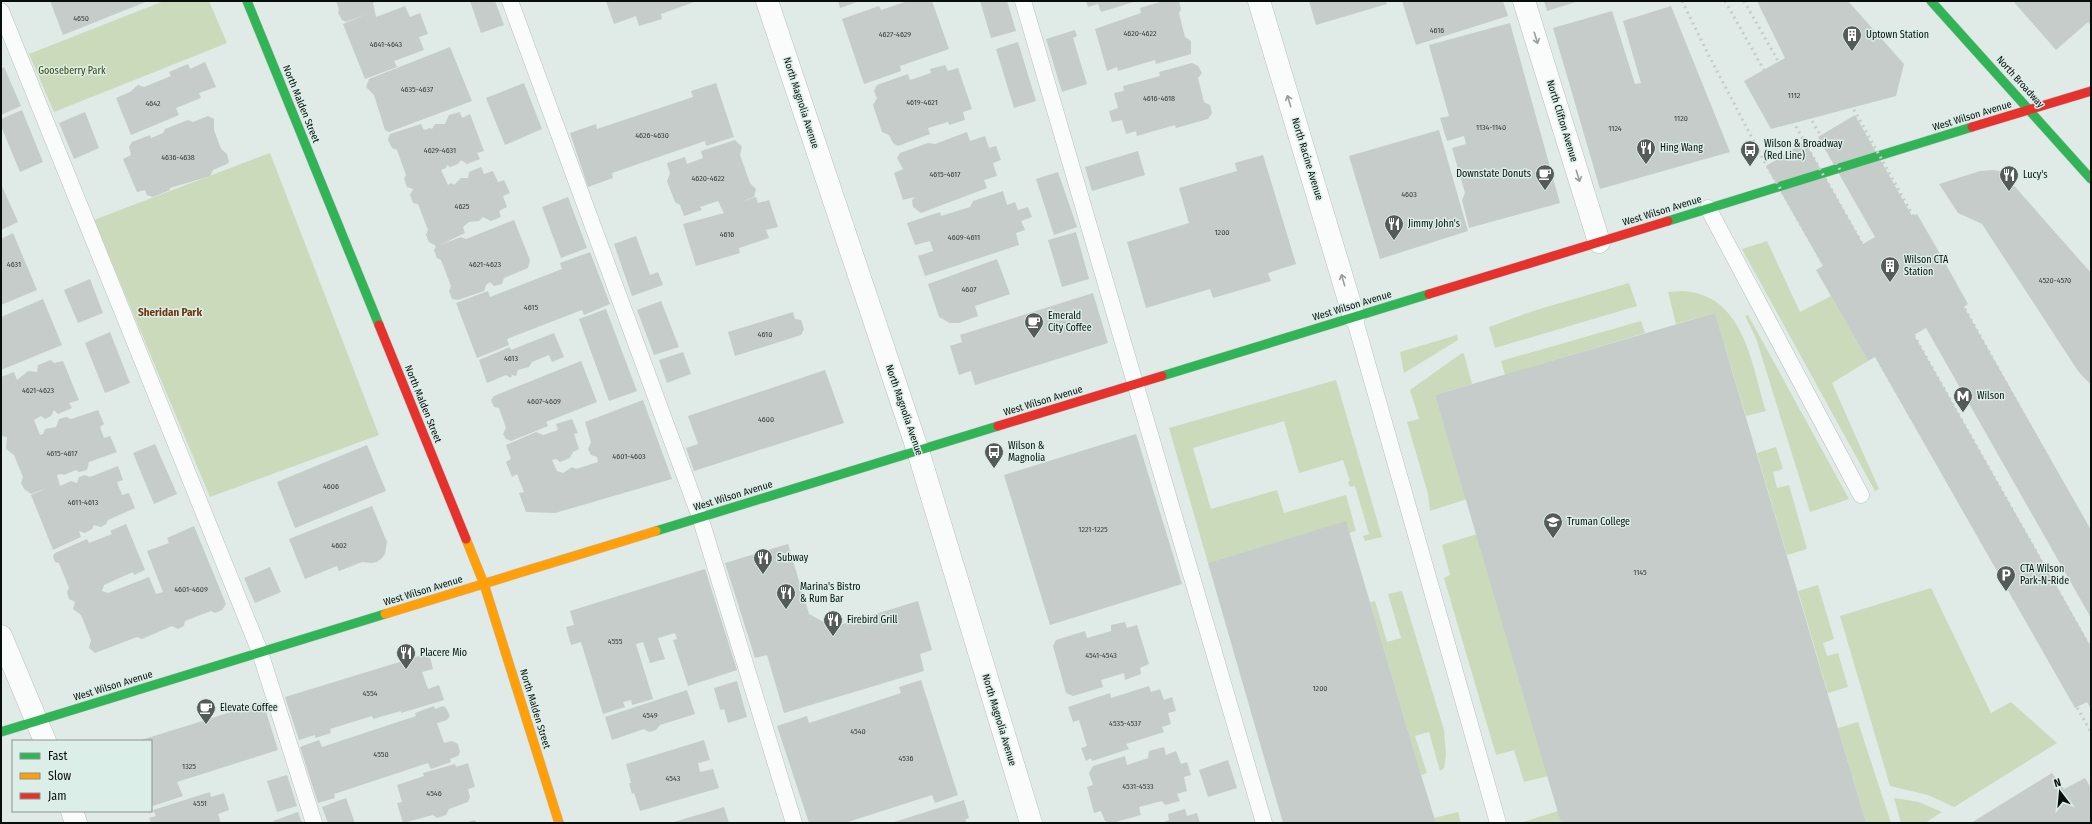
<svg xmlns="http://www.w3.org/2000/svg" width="2092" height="824" viewBox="0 0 2092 824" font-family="'Fira Sans Condensed',sans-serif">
  <rect width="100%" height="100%" fill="#e0eae7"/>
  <path fill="#cbdaba" d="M164,1H209L227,43L54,112L29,54Z
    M270,153L379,435L210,497L94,220Z
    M1767,241L1800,312L1831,296L1868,361L1832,383L1879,489L1875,491L1742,249Z
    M1629,283L1637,306L1495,348L1489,327L1533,311Z
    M1682,291C1744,294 1751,363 1766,411L1746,416L1715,313L1676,324L1668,292Z
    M1748,315L1849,499L1810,512L1756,338L1745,316Z
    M1641,321L1645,333L1505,375L1501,361Z
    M1457,335L1458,340L1404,373L1400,352Z
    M1462,353L1464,354L1472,384L1435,395L1467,499L1430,511L1428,494L1407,422L1419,419L1410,390Z
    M1336,380L1382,537L1365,541L1363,536L1369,534L1355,486L1350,487L1348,482L1350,481L1343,460L1299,473L1284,421L1193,448L1211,509L1277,490L1284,513L1346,495L1356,531L1349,533L1346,522L1208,563L1169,428Z
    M1776,447L1783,469L1773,472L1777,488L1789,485L1807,549L1787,555L1757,453Z
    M1477,534L1548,776L1524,782L1514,750L1496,755L1444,578L1450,575L1442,545Z
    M1818,585L1834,639L1823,643L1827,656L1838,653L1848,687L1828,693L1798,591Z
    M1931,588L1991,713L2011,702L2057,743L1954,807L1928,795L1890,786L1840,616Z
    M1402,591L1444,730L1446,755L1444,768L1440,771L1429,732L1415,736L1427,773L1421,775L1370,602L1375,601L1387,642L1401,638L1388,594Z
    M1858,722L1891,823H1866L1838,728Z
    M1894,798L1919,802L1942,812L1925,823H1901Z
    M1558,811L1561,823H1520Z
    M1458,812L1461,823H1436L1434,818Z"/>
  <path fill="#c6ccc9" d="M50,1H148L63,35Z
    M336,1H377L373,3L376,17L405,6L410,17L420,13L428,34L419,37L424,50L394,61L397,67L365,79L343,24L367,14L346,22L342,20L338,13L339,9Z
    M470,1H495L504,25L481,33Z
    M606,1H697L661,14L662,19L639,26L636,16L614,24Z
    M838,1H860L840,8Z
    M908,1H932L949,49L900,66L901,71L864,84L842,19L879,6L881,10Z
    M980,1H1007L1016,31L991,38Z
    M1086,1H1137L1101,12L1098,4L1088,7Z
    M1163,1H1179L1181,9L1179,13L1185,37L1191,41V54L1156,64L1155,60L1118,71L1117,67L1107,71L1095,29L1141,13L1140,8Z
    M1309,1H1386L1387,4L1316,25Z
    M1402,1H1503L1508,16L1416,45Z
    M1544,1H1579L1547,11Z
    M1757,1H1848L1904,64L1896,96L1771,129L1744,81L1785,58Z
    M2013,1H2091V26L2088,22L2056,50Z
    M1671,6L1730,152L1600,189L1553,28L1612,11L1635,84L1641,83L1623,21Z
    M1510,23L1560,203L1469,228L1462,200L1465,193L1452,148L1466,144L1464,136L1447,141L1440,118L1449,116L1429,45Z
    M1075,30L1077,36L1073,38L1087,84L1062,92L1046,39Z
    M1018,42L1036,101L1014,108L996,49Z
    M450,47L472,101L389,132L385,130L374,95L366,87L369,79Z
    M205,62L216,87L199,93L201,98L176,108L179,115L131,135L116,98L130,92L138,85L144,87L171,76L169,72L188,64L190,69Z
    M1192,63L1198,66L1202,73L1198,78L1204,102L1210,105L1212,113L1208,119L1176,128L1175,125L1137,136L1136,131L1126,134L1122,120L1112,122L1109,111L1118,108L1114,93L1124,91L1123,86L1160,76L1159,72Z
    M945,65L948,71L958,68L972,109L963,112L965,120L949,125L948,122L928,128L930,134L898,146L893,143L889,135L882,132L873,105L877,98L874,91L877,85L908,74L910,80L931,73L930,69Z
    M4,67L21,106L1,115V69Z
    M524,83L542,129L505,145L486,98Z
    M716,83L734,137L706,146L705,141L612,173L613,178L588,187L570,133L596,124L597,129L693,97L691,91Z
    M22,110L43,162L20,172L1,126V119Z
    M85,112L99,148L74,159L59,123Z
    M460,112L462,118L470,114L484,151L477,153L480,159L467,164L461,160L458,164L450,167L447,165L446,168L441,170L448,185L451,183L454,185L461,178H468L469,172L481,167L484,174L493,171L498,182L504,180L510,193L503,196L507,207L499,211L501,217L491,221L483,217L479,221L469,222L463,227L465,233L440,245L461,237L466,239L514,220L530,260L528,268L504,278L502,284L494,286L490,282L486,285L484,291L458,300L452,299L449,291L451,286L441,260L437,258L434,250L436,246L429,242L426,235L428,230L418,204L413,203L410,195L413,189L407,187L404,179L406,175L397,150L392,148L388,140L390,134L421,124L424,130L430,128L432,129L435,124H445L449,115Z
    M1855,115L1912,216L1917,214L1939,252L1968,304L1964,307L2091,530V618L1926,328L1914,335L2091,647V709L2087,702L2075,708L1875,357L1868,361L1831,296L1816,270L1823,266L1766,166L1805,142L1863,244L1875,237L1818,137Z
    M208,116L214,119V130L221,149L227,154L229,162L227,164L213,170L210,176L170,188V190L153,197L147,195L145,190L137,192L123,159L131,155L129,147L132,142L150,135L151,138L163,133L165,129L188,120L193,122Z
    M1439,130L1468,231L1380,259L1349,156Z
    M967,132L970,141L985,136L989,148L996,146L1001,160L993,163L997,176L984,180L987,188L921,213L913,207L912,200L915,197L903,200L894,173L903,169L897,158L900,153L928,143L935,144Z
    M735,140L742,147L740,155L750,183L756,189L754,197L740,202L756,197L758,203L769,200L778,227L766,230L769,238L739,248L740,253L696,266L683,224L724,213L718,201L700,207L702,210L684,216L680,205L675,202L667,181L670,174L667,163L685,157L687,164L703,158L701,151Z
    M1138,151L1145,175L1092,191L1085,167Z
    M1263,155L1296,264L1268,273L1271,281L1213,298L1210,289L1146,308L1127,242L1189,223L1179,188L1237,171L1235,163Z
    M1993,170L2000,171L2010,181L2091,273V385L2078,371L1982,224L1958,213L1939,184L1980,171Z
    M1058,172L1077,227L1054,235L1036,179Z
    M1,184L18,222L1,230Z
    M1003,191L1007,205L1015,202L1018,210L1028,207L1032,217L1021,221L1025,230L1016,233L1019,245L925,276L918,256L933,251L930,241L915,245L907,223L940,212L941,216L970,207L973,201Z
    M568,197L587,248L561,258L542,207Z
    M1076,232L1089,279L1062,287L1048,240Z
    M13,233L37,290L1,305V239Z
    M636,236L650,275L658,272L663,285L632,296L614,244Z
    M590,252L610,304L584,315L582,310L507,339L509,345L477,358L456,303L488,291L490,297L562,269L560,263Z
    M997,259L1010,294L975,306L978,316L959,323H950L939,317L928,284Z
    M90,279L103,313L78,323L64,290Z
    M1093,293L1108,343L975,385L971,371L959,375L950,346L962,342L960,335Z
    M43,299L62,345L1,370V317Z
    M661,301L679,347L654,355L637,310Z
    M606,309L637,391L609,401L579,319Z
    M793,312L795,319L801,320L804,329L801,335L735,356L728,332Z
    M1715,313L1866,823H1561L1435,395Z
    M110,332L130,383L105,393L85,343Z
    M554,333L564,357L552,362L549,355L532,362L529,367L518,370L516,376L512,375L511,378L506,375L487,383L479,360L510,347L511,350Z
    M683,352L691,374L667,383L659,360Z
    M51,360L54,363L63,361L79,400L69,403L72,408L58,414L54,410L51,416L45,419L41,416L34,420L40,435L43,434L45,429L56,427L59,419L66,417L71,419L98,410L104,424L100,427L104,438L110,436L117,452L89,462L87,470L79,472L76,470L64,475L61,474L57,475L60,486L71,481L77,483L79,477L85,475L90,477L118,466L123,480L117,482L122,495L129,493L135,508L108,520L106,524L101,527L94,525L92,529L85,533L79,531L81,537L53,550L31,495L47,488L31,494L24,489L21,483L23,477L14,455L6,449L7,437L1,436V377L14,372L17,380L28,371L37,372L38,365Z
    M581,361L597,402L546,422L548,426L511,441L506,439L503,434L506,428L499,408L494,407L491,400L494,396Z
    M825,370L844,423L694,471L686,448L698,444L688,416Z
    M643,400L672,479L555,513L526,512L519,493L524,492L517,474L512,477L506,462L511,459L506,445L536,432L543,435L558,430L556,424L572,419L578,433L574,434L579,449L573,452L570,458L560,462L556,459L552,460L557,471L563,473L572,467L576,469L598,462L597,457L591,455L588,449L591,442L585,422Z
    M1136,434L1182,584L1050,625L1004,475Z
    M155,444L177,494L154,504L133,453Z
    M367,445L386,491L295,528L277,482Z
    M372,506L387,542L385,554L382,558L377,562L372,563L362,562L339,571L337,566L305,579L289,539Z
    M1346,521L1421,775L1436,823H1283L1208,563Z
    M126,524L145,570L134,575L133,572L104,585L102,591L108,593L149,577L156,594L163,592L147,551L169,543L167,538L194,526L226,604L222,610L215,613L211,611L185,621L184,626L178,629L172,626L142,639L137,637L95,653L89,648L91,640L81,615L73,609L75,602L69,599L67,592L69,588L59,563L55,562L53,556L55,553L87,539L89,543L112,534L110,531Z
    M788,544L809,614L833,627L918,601L932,650L920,654L924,671L784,713L767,655L755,658L725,563Z
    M270,567L281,592L255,603L244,578Z
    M705,569L737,670L688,686L673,640L677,639L675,633L658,638L665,659L650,663L643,642L636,644L653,699L632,705L631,700L623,702L625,707L603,714L581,642L571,645L566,627L574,625L570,611Z
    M1125,622L1127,628L1137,625L1149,664L1140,668L1141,674L1125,680L1124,673L1101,680L1103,687L1073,696L1066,693L1053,646L1056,640L1085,631L1087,638L1111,631V625Z
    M429,653L433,669L422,672L428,689L439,685L444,700L401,713V711L373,719L372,716L330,729L331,733L315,738V735L299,740L285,697Z
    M921,680L958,795L935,803L932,795L845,823H809L777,726L807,716L809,723L901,693L899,687Z
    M737,681L747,717L728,723L724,709L720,710L714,688Z
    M1149,686L1151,692L1160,689L1164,700L1172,697L1176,711L1168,713L1171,724L1162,727L1164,732L1126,744L1129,749L1092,761L1091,758L1086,761L1081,748L1087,746L1079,720L1073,722L1068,707L1110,693L1111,698Z
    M687,690L695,714L660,725L656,730L649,732L644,729L612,740L605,717Z
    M263,702L278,750L177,782L183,796L153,806L151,801V741H138Z
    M434,706L435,709L443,706L446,708L450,716L447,720L437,723L444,743L452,741L458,744L460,752L458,756L450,759L451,762L431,769L428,763L334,794L335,798L318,803L300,747L319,740L322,747L416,716L415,713Z
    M704,740L710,760L698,763L700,772L713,769L719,788L640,811L634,793L632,794L629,783H631L626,764Z
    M1164,747L1166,755L1176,751L1181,764L1187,762L1191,775L1184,777L1187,791L1177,794L1180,801L1165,805L1162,801L1139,807L1141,815L1112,823L1105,821L1101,811L1094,813L1087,787L1093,785L1089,773L1093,766L1125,756L1127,765L1148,758L1149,751Z
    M1228,760L1237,788L1208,797L1199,770Z
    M468,763L475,787L468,789L470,797L468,802L449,809L446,815L437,818L433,815L403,823L397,803L402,802L397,785L424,776L423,773L455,764L456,767Z
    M2052,773L2064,789L2085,778L2091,788V823H1971Z
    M287,775L297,806L277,812L267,781Z
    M210,792L211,797L224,793L229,810L218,814L221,823H151L149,818L156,816L153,810Z
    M346,798L355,823H328L322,807Z
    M964,800L969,818L965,819L967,823H891Z
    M724,807L729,823H670L708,812Z
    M1185,809L1187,816L1197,813L1200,823H1161L1169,820L1168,814Z
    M298,812L302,823H274L273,821Z
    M474,820L478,823H464Z"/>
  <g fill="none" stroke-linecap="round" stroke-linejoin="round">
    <defs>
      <path id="lane" d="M510,1L700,517L794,823
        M1023,1L1264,823
        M1,11L260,652L314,823
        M1708,208L1861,495
        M1354,317L1498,823"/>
      <path id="street" d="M767,1L918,451L1031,823
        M1259,1L1354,317
        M1524,1L1599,242
        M1,636L45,741
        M72,811L76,823"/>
      <path id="fast" d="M247,1L379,325
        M1931,1L2091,179
        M1668,221L1972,127
        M1162,376L1429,294
        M656,531L998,426
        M1,732L385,614"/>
      <path id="slow" d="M466,539L484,584L559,823
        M385,614L656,531"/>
      <path id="jam" d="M1972,127L2091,91
        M1429,294L1668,221
        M379,325L466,539
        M998,426L1162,376"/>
    </defs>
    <use href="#lane" stroke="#bac1bf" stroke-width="17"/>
    <use href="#street" stroke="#bac1bf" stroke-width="23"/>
    <use href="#fast" stroke="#bac1bf" stroke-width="10"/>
    <use href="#slow" stroke="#bac1bf" stroke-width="10"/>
    <use href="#jam" stroke="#bac1bf" stroke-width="10"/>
    <use href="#lane" stroke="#fafcfb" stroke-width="16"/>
    <use href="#street" stroke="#fafcfb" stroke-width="22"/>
    <use href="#fast" stroke="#30b455" stroke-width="9"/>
    <use href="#slow" stroke="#ff9f0a" stroke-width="9"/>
    <use href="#jam" stroke="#e5322d" stroke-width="9"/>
    <path stroke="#c7cbc9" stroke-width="3" stroke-dasharray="2 4" stroke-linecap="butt" d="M1682,1L1707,52L1762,157L2091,732
      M1725,1L2091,649
      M1744,1L2091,611
      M1790,1L1858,117L2091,535"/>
  </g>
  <defs><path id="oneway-shaft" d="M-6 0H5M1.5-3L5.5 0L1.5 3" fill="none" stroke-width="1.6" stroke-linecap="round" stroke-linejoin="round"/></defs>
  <g stroke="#999d9b">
    <use href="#oneway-shaft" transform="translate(1536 38) rotate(73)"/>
    <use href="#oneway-shaft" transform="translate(1289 101) rotate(-107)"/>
    <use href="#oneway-shaft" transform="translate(1578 176) rotate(73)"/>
    <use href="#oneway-shaft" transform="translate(1343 280) rotate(-106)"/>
  </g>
  <defs>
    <symbol id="building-pin" viewBox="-11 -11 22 30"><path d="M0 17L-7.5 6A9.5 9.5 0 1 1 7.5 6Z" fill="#545b59" stroke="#dceee8"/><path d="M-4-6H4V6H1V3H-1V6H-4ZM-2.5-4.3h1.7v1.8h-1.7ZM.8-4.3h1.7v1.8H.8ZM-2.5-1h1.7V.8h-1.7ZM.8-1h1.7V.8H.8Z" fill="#fff"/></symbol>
    <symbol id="restaurant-pin" viewBox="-11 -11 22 30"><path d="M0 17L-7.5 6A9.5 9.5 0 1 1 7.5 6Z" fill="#545b59" stroke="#dceee8"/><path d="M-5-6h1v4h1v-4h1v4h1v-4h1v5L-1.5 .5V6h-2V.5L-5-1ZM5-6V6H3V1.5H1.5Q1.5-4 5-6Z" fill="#fff"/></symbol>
    <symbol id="bus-pin" viewBox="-11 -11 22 30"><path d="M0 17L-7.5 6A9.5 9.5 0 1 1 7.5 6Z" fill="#545b59" stroke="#dceee8"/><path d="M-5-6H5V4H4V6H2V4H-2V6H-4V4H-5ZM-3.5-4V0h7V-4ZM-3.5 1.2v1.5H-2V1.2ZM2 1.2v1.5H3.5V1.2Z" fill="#fff"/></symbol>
    <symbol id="cafe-pin" viewBox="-11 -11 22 30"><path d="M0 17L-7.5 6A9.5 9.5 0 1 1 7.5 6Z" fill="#545b59" stroke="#dceee8"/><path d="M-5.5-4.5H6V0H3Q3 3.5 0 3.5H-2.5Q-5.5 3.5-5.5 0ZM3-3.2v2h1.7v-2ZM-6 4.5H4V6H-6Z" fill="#fff"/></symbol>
    <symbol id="metro-pin" viewBox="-11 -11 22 30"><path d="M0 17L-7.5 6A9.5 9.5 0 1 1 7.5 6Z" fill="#545b59" stroke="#dceee8"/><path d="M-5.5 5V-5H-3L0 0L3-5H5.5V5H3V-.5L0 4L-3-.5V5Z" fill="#fff"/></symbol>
    <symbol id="university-pin" viewBox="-11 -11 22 30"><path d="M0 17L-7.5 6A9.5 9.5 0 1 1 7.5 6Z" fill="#545b59" stroke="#dceee8"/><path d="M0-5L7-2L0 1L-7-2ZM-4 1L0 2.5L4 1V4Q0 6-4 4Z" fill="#fff"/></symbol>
    <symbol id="parking-pin" viewBox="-11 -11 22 30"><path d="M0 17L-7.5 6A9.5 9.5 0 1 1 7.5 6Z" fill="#545b59" stroke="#dceee8"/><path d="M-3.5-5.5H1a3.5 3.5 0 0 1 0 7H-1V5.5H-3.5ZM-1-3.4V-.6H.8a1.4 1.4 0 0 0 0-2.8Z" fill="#fff"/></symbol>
  </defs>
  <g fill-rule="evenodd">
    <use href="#building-pin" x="1841" y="24" width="22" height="30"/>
    <use href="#restaurant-pin" x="1635" y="137" width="22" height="30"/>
    <use href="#bus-pin" x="1739" y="139" width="22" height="30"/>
    <use href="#cafe-pin" x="1534" y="163" width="22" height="30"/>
    <use href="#restaurant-pin" x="1998" y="164" width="22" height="30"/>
    <use href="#restaurant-pin" x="1383" y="213" width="22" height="30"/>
    <use href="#building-pin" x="1879" y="255" width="22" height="30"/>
    <use href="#cafe-pin" x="1023" y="311" width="22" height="30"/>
    <use href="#metro-pin" x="1952" y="385" width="22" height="30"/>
    <use href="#bus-pin" x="983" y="441" width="22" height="30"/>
    <use href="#university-pin" x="1542" y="511" width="22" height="30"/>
    <use href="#restaurant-pin" x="752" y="547" width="22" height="30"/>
    <use href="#parking-pin" x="1995" y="564" width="22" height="30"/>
    <use href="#restaurant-pin" x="775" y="582" width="22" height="30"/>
    <use href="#restaurant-pin" x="822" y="609" width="22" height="30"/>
    <use href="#restaurant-pin" x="395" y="642" width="22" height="30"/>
    <use href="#cafe-pin" x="195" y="697" width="22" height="30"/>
  </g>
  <g text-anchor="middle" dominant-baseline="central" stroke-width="3" stroke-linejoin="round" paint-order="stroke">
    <g font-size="8" fill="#383e3b">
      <text x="81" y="18">4650</text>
      <text x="1437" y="30">4616</text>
      <text x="1140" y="33">4620-4622</text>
      <text x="895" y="34">4627-4629</text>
      <text x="386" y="44">4641-4643</text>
      <text x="417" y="89">4635-4637</text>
      <text x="1794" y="95">1112</text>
      <text x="1159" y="98">4616-4618</text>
      <text x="922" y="102">4619-4621</text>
      <text x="153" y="103">4642</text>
      <text x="1681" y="118">1120</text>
      <text x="1491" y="127">1134-1140</text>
      <text x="1615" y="128">1124</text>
      <text x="652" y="135">4626-4630</text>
      <text x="440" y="150">4629-4631</text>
      <text x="178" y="157">4636-4638</text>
      <text x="945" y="174">4615-4617</text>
      <text x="708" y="178">4620-4622</text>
      <text x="1409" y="194">4603</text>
      <text x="462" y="206">4625</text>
      <text x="1222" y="232">1200</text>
      <text x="727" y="234">4616</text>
      <text x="964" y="237">4609-4611</text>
      <text x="14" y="264">4631</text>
      <text x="485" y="264">4621-4623</text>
      <text x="2055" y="280">4520-4570</text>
      <text x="969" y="289">4607</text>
      <text x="531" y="307">4615</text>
      <text x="765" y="334">4610</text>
      <text x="511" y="358">4613</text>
      <text x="38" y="390">4621-4623</text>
      <text x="544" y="401">4607-4609</text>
      <text x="766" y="419">4600</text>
      <text x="62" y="453">4615-4617</text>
      <text x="629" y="456">4601-4603</text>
      <text x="331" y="486">4606</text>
      <text x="83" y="502">4611-4613</text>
      <text x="1093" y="529">1221-1225</text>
      <text x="339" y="545">4602</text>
      <text x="1640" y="572">1145</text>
      <text x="191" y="589">4601-4609</text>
      <text x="615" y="641">4555</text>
      <text x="1101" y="655">4541-4543</text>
      <text x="1320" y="688">1200</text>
      <text x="370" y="693">4554</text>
      <text x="650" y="715">4549</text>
      <text x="1125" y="723">4535-4537</text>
      <text x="858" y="731">4540</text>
      <text x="381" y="754">4550</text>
      <text x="906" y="758">4536</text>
      <text x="189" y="766">1325</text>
      <text x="673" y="778">4543</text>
      <text x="1138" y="786">4531-4533</text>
      <text x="434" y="793">4546</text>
      <text x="200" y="803">4551</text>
    </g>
    <g font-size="10" fill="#080e0c" stroke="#dceee8" text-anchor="start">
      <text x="1866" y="35">Uptown Station</text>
      <text x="1764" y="144">Wilson &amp; Broadway<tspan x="1764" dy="12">(Red Line)</tspan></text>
      <text x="1660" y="148">Hing Wang</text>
      <text x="1531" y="174" text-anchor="end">Downstate Donuts</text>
      <text x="2023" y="175">Lucy's</text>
      <text x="1408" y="224">Jimmy John's</text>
      <text x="1904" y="260">Wilson CTA<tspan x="1904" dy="12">Station</tspan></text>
      <text x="1048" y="316">Emerald<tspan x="1048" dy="12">City Coffee</tspan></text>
      <text x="1977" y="396">Wilson</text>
      <text x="1008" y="446">Wilson &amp;<tspan x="1008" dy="12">Magnolia</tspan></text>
      <text x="1567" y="522">Truman College</text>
      <text x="777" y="558">Subway</text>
      <text x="2020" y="569">CTA Wilson<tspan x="2020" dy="12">Park-N-Ride</tspan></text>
      <text x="800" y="587">Marina's Bistro<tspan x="800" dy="12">&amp; Rum Bar</tspan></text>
      <text x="847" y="620">Firebird Grill</text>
      <text x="420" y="653">Placere Mio</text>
      <text x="220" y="708">Elevate Coffee</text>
    </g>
    <g font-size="10" fill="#354307" stroke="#dceee8">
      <text x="72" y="71">Gooseberry Park</text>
    </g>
    <g font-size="10" fill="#080e0c" stroke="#dceee8">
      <text transform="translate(2020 82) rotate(48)">North Broadway</text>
      <text transform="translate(801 103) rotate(72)">North Magnolia Avenue</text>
      <text transform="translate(301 104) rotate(68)">North Malden Street</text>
      <text transform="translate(1972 116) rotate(-17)">West Wilson Avenue</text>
      <text transform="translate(1562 121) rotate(73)">North Clifton Avenue</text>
      <text transform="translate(1307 159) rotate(73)">North Racine Avenue</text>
      <text transform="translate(1662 211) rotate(-17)">West Wilson Avenue</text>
      <text transform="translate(1352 306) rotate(-17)">West Wilson Avenue</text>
      <text transform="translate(1043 401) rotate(-17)">West Wilson Avenue</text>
      <text transform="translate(423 404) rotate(68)">North Malden Street</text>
      <text transform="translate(904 410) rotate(71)">North Magnolia Avenue</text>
      <text transform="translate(733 496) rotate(-17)">West Wilson Avenue</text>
      <text transform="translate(423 591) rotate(-17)">West Wilson Avenue</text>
      <text transform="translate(113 686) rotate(-17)">West Wilson Avenue</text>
      <text transform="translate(535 709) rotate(73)">North Malden Street</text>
      <text transform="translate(999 720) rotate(73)">North Magnolia Avenue</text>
    </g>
    <g font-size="11" font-weight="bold" fill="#71330e" stroke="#dceee8">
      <text x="170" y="312">Sheridan Park</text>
    </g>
  </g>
  <rect width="2092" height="824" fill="none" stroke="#080e0c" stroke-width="4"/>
  <rect x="12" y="740" width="140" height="72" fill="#dceee8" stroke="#879490"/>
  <rect x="20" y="753" width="20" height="6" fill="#30b455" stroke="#879490"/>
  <text x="48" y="760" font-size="12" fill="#080e0c">Fast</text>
  <rect x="20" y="773" width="20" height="6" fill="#ff9f0a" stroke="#879490"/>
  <text x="48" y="780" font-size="12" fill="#080e0c">Slow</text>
  <rect x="20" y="793" width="20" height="6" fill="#e5322d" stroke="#879490"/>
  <text x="48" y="800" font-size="12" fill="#080e0c">Jam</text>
  <g transform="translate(2060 792) rotate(344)" stroke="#dceee8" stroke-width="3" paint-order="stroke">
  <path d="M0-3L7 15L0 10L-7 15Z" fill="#080e0c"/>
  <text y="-6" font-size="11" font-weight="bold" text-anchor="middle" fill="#080e0c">N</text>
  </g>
</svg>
